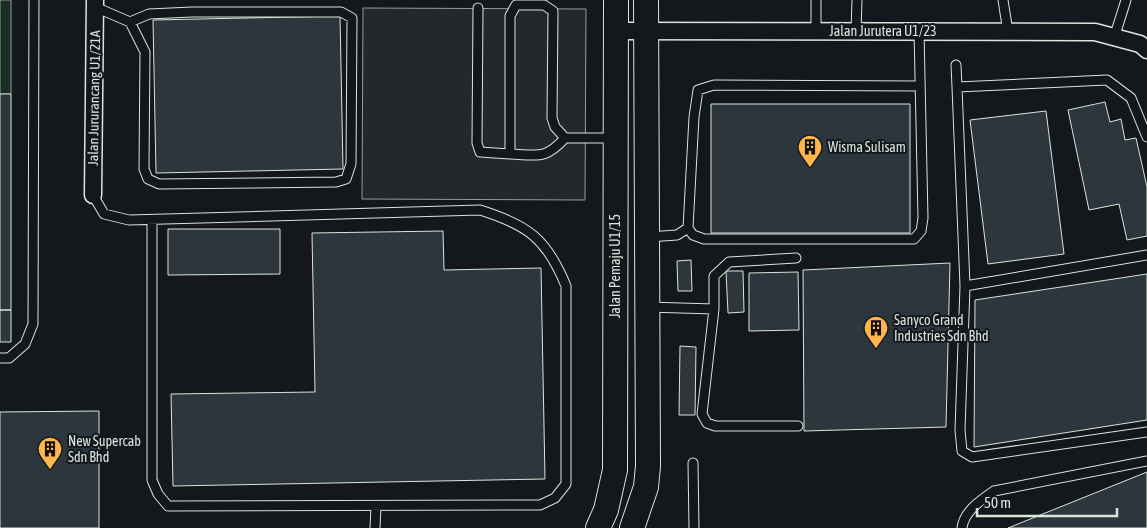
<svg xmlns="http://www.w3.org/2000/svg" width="1147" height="528" viewBox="0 0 1147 528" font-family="'Asap Condensed',sans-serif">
  <rect width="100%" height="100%" fill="#14181c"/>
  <path fill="#1a2d24" stroke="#939e99" d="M0,0H11V94H0Z"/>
  <path fill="#24282b" stroke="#939e99" d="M363,8L586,9L585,200L362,199Z"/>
  <path fill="#2c363c" stroke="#d8e6dc" d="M340,16L343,169L156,173L153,20Z
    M0,94H11V310H0Z
    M1105,102L1110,122L1121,119L1125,140L1136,138L1147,187V236L1127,240L1119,204L1089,210L1068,110Z
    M711,104H910V233H711Z
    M1046,111L1064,254L988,264L970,120Z
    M168,229H280V274L168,275Z
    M443,231L444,270L541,268L545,479L173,486L171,394L315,392L312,233Z
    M691,260L692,291H678L677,261Z
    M950,263L946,427L804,431L803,270Z
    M726,271H743L744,312L728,313Z
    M798,272L799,330L749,331V273Z
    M1147,274V420L974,447L975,300Z
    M0,310H11V342H0Z
    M680,346L696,347L695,415H679Z
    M99,411V528H0V412Z
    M1147,472V528H1008Z"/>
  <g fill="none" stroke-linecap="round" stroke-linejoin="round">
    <defs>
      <path id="lane" d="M816,0V31
        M1003,0L1008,32
        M95,7L130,22L145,52L144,169L148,179L159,184L336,182L346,179L351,164L352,18L341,12H192L149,14L130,22
        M478,8L477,143L480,152L510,154
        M856,31L857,0
        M919,31L923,218L921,231L914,239H704L693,235L688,228L694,117L698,90L714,85L920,86
        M1114,38L1126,0
        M956,65L957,87
        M565,138L555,127L552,118L553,11L544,5H516L510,16V154C538,155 545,160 565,138H615
        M93,195L104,214L129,220L480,210C528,225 547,239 566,286V484L555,498L540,505L168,506L158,494L152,480V220
        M648,237L677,235L688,228
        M1147,255L965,286L960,430L962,451L972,457L1147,432
        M965,286L957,87L1107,80L1131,98L1147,137
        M647,307L714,309V276L729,262L796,258
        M714,309L702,414L707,423L715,426H798
        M0,358H9L25,344L33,324L34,0
        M693,463L694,528
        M375,528L376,506
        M962,528C964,511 981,500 994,491L1147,461"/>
      <path id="street" d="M615,31L1095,32L1140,44L1147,50
        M93,195L95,0"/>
      <path id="secondary" d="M598,528L606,510L615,470L616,0
        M632,528L646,487L648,466L646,0"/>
    </defs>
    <use href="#lane" stroke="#d8e6dc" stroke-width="11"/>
    <use href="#street" stroke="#d8e6dc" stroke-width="19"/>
    <use href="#secondary" stroke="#d8e6dc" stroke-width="26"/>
    <use href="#lane" stroke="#14181c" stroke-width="9"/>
    <use href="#street" stroke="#14181c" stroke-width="16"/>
    <use href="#secondary" stroke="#14181c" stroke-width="24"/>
  </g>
  <defs>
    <symbol id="building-pin" viewBox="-11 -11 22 30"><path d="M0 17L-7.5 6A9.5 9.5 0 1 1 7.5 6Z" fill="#ffb74d" stroke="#14181c"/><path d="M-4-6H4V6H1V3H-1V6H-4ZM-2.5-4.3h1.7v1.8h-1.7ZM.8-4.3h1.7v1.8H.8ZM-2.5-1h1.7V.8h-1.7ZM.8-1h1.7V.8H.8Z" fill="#111"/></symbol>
  </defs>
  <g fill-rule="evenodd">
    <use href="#building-pin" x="796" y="133" width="28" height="38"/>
    <use href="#building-pin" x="862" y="314" width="28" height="38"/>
    <use href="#building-pin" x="36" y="435" width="28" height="38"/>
  </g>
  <g text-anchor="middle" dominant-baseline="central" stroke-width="4" stroke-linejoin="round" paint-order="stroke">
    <g font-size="14" fill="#d8e6dc" stroke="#14181c">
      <text x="883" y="31">Jalan Jurutera U1/23</text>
      <text transform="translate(94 98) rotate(-89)">Jalan Jururancang U1/21A</text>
      <text transform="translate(615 266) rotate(-90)">Jalan Pemaju U1/15</text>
    </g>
    <g font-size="14" fill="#d8e6dc" stroke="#14181c" text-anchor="start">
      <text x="828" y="147">Wisma Sulisam</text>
      <text x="894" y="320">Sanyco Grand<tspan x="894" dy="16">Industries Sdn Bhd</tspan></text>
      <text x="68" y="441">New Supercab<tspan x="68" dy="16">Sdn Bhd</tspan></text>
    </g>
  </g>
  <path d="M977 508v8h140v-8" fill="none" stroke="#d8e6dc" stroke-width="2.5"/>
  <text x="984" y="508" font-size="15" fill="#d8e6dc" stroke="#14181c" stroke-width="4" paint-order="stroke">50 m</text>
</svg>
